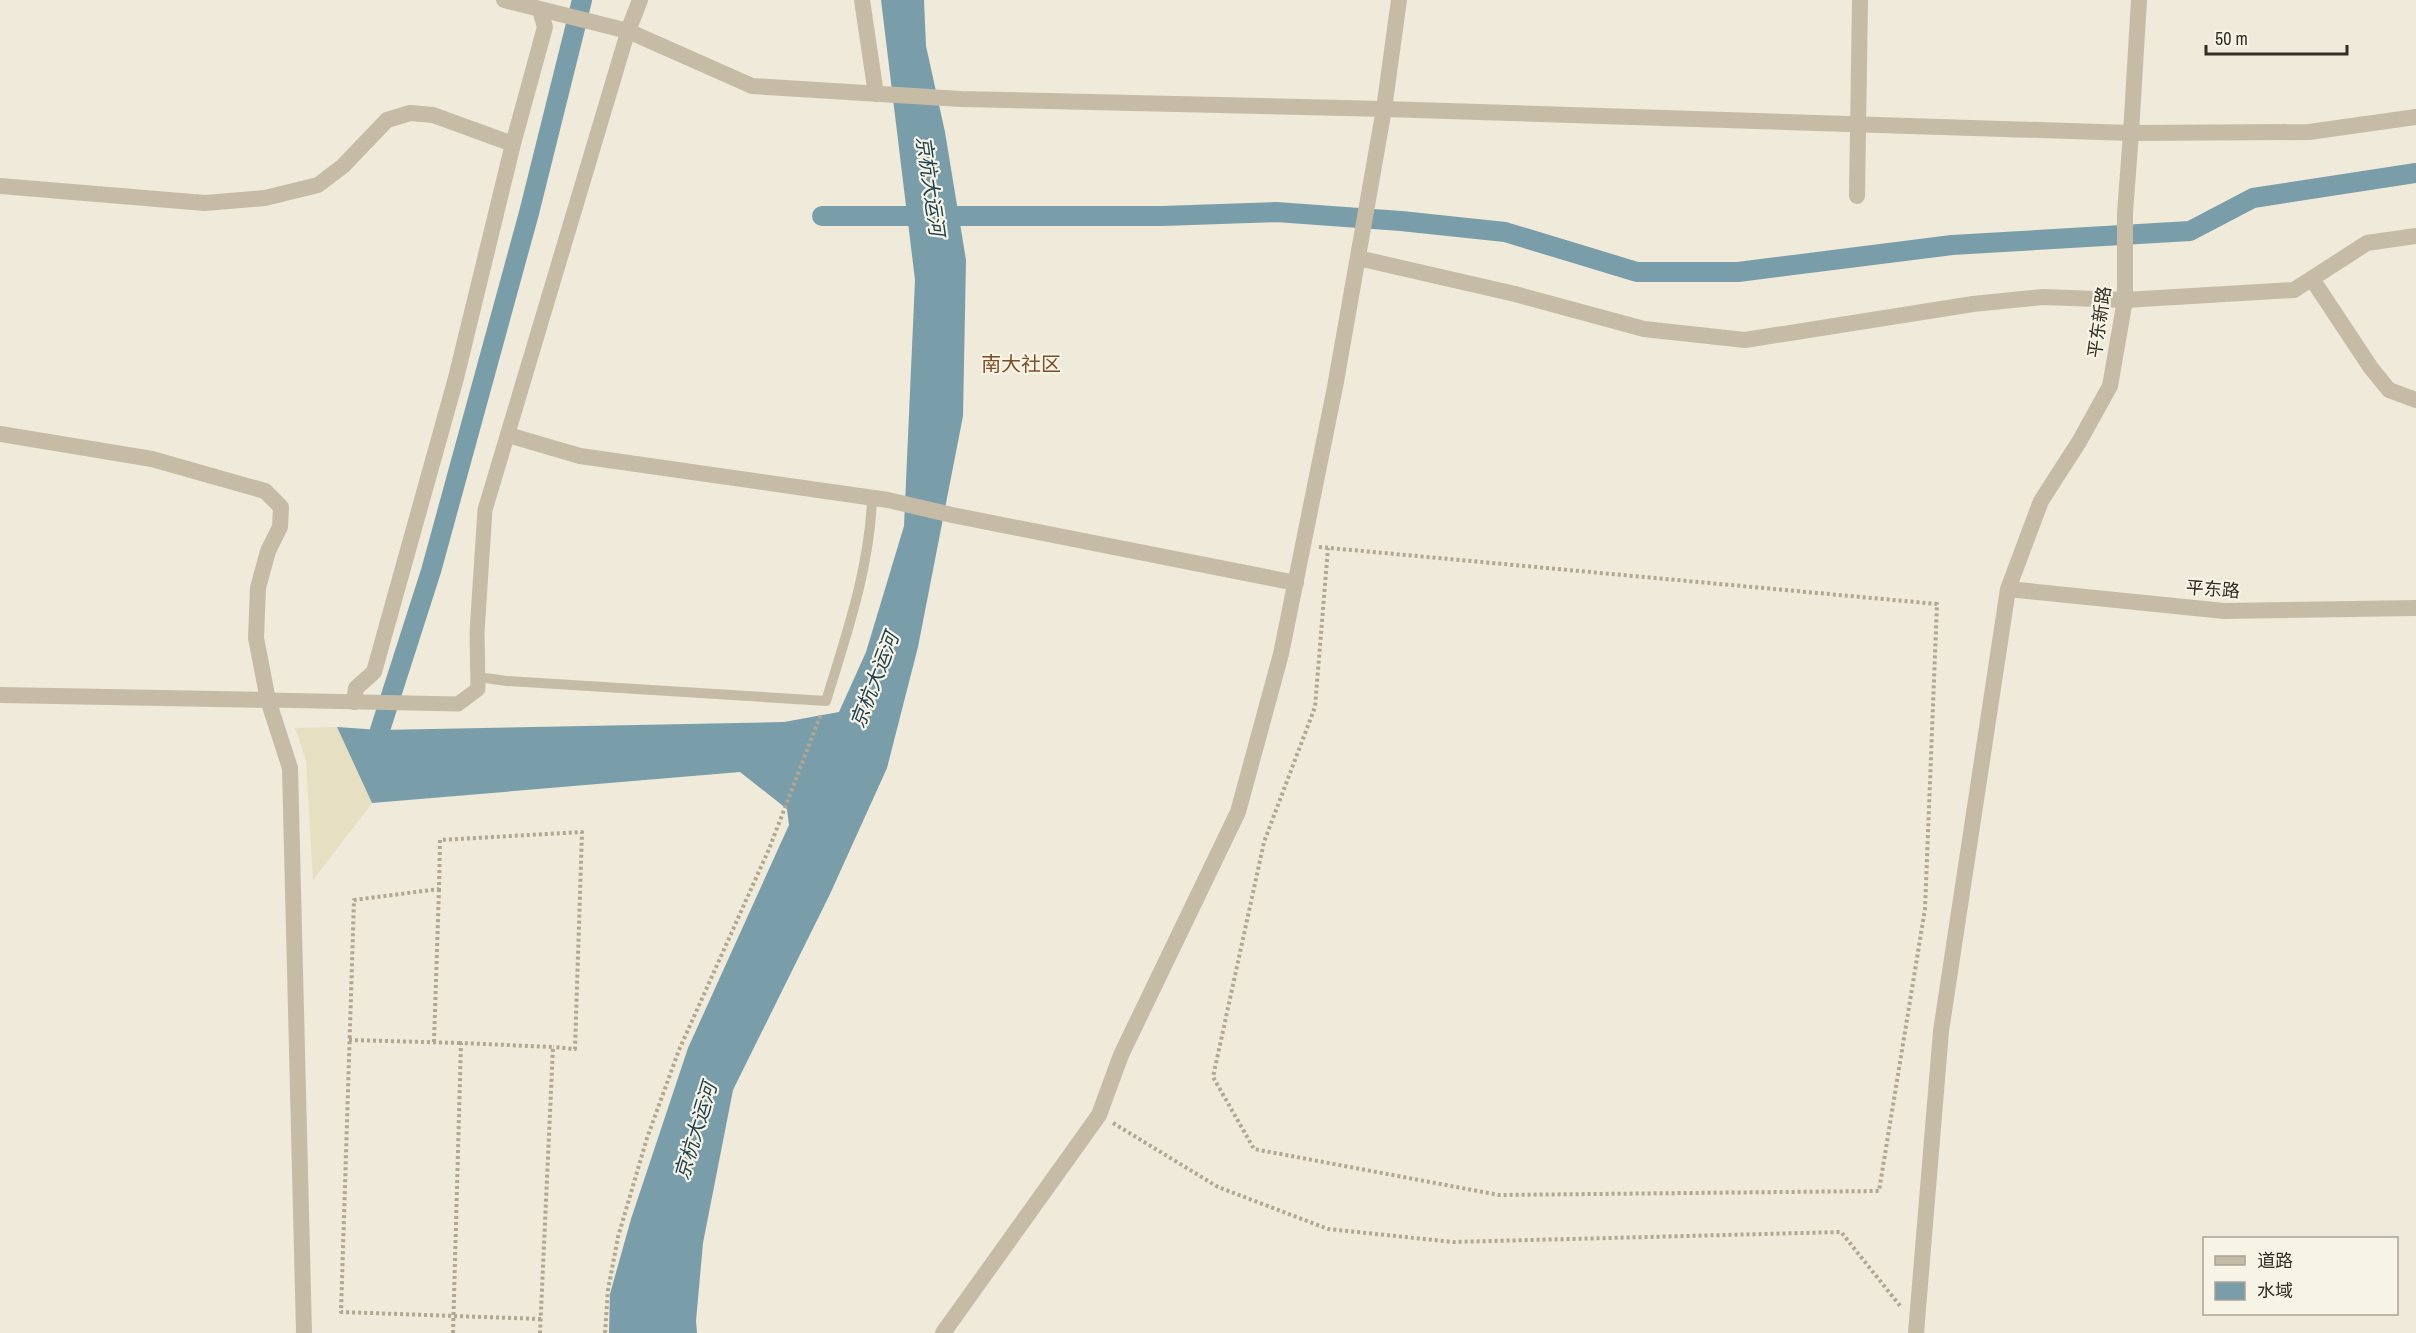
<svg xmlns="http://www.w3.org/2000/svg" width="2416" height="1333" viewBox="0 0 2416 1333" font-family="'Archivo Narrow','Noto Sans SC',sans-serif">
  <rect width="100%" height="100%" fill="#efead9"/>
  <path fill="#e6dfc1" d="M337,727L372,803L313,880L306,760L295,728Z"/>
  <path fill="#7a9daa" d="M881,0H924L926,46L945,132L966,260L963,416L918,647L887,768L830,894L733,1090L703,1243L696,1321L697,1333H609L610,1294L631,1219L688,1048L789,825L787,809L740,772L372,803L337,727L380,730L784,722L839,712L866,652L904,526L915,280Z"/>
  <g fill="none" stroke-linecap="round" stroke-linejoin="round">
    <path stroke="#7a9daa" stroke-width="20" d="M822,216H1162L1276,212L1401,221L1505,232L1637,272H1738L1952,245L2190,231L2253,198L2416,173
      M389,754L380,730L431,571L529,213L582,0"/>
    <path stroke="#b2a790" stroke-width="4" stroke-dasharray="3 3" stroke-linecap="butt" d="M1319,547L1937,604L1925,909L1879,1191L1499,1195L1254,1149L1213,1077L1264,842L1315,707L1328,548
      M349,1040L461,1043
      M434,1042L439,889
      M1113,1123L1218,1187L1328,1229L1453,1242L1841,1232L1901,1307
      M541,1319L341,1312L354,900L439,889L440,840L582,832L575,1049L553,1047
      M453,1333L461,1043L553,1047L540,1333
      M605,1333L608,1290L618,1237L647,1138L679,1050L769,849L821,714"/>
    <path stroke="#c6bca6" stroke-width="10" d="M478,677L507,681L826,701C846,636 870,567 872,498"/>
    <path stroke="#c6bca6" stroke-width="15" d="M268,700L458,704L478,689L477,632L485,510L628,31"/>
    <path stroke="#c6bca6" stroke-width="16" d="M862,0L876,94
      M628,31L640,0
      M0,186L205,203L265,198L318,185L343,166L387,120L410,113L433,115L513,144
      M1857,196L1860,0
      M1358,258L1515,294L1644,329L1745,340L1973,304L2043,297L2125,300L2294,290L2367,243L2416,236
      M2312,279L2371,368L2389,390L2416,400
      M0,434L152,459L265,491L281,507L280,527L268,551L258,588L256,638L268,700L290,768L304,1333
      M508,435L580,456L888,500L952,515L1296,583
      M2008,589L2224,611L2416,608
      M0,695L268,700
      M354,702L356,688L374,672L456,378L513,144L545,27L540,10
      M943,1333L1099,1115L1121,1055L1238,812L1281,654L1335,387L1384,109L1399,0
      M1916,1333L1941,1031L2008,589L2041,501L2079,442L2110,386L2125,300V213L2131,133L2309,132L2416,117"/>
    <path stroke="#c6bca6" stroke-width="16" d="M504,0L628,31L752,86L961,99L1384,109L2131,133L2139,0"/>
  </g>
  <g text-anchor="middle" dominant-baseline="central" stroke-width="4.5" stroke-linejoin="round" paint-order="stroke">
    <g font-size="18" fill="#332d26" stroke="#f7f3e5">
      <text transform="translate(2099 322) rotate(-82)">平东新路</text>
      <text transform="translate(2213 589) rotate(4)">平东路</text>
    </g>
    <g font-size="20" font-style="italic" fill="#1f4251" stroke="#f7f3e5">
      <text transform="translate(931 186) rotate(82)">京杭大运河</text>
      <text transform="translate(874 680) rotate(-69)">京杭大运河</text>
      <text transform="translate(695 1131) rotate(-73)">京杭大运河</text>
    </g>
    <g font-size="20" fill="#7c4e25" stroke="#f7f3e5">
      <text x="1021" y="363">南大社区</text>
    </g>
  </g>
  <rect x="2203" y="1237" width="195" height="78" fill="#f7f3e5" stroke="#a9a499" stroke-width="1.5"/>
  <rect x="2215" y="1256" width="30" height="9" fill="#c6bca6" stroke="#a9a499" stroke-width="1.5"/>
  <text x="2257" y="1267" font-size="18" fill="#332d26">道路</text>
  <rect x="2215" y="1282" width="30" height="18" fill="#7a9daa" stroke="#a9a499" stroke-width="1.5"/>
  <text x="2257" y="1297" font-size="18" fill="#332d26">水域</text>
  <path d="M2206 45v9h141v-9" fill="none" stroke="#332d26" stroke-width="3"/>
  <text x="2215" y="45" font-size="18" fill="#332d26" stroke="#f7f3e5" stroke-width="4.5" paint-order="stroke">50 m</text>
</svg>
